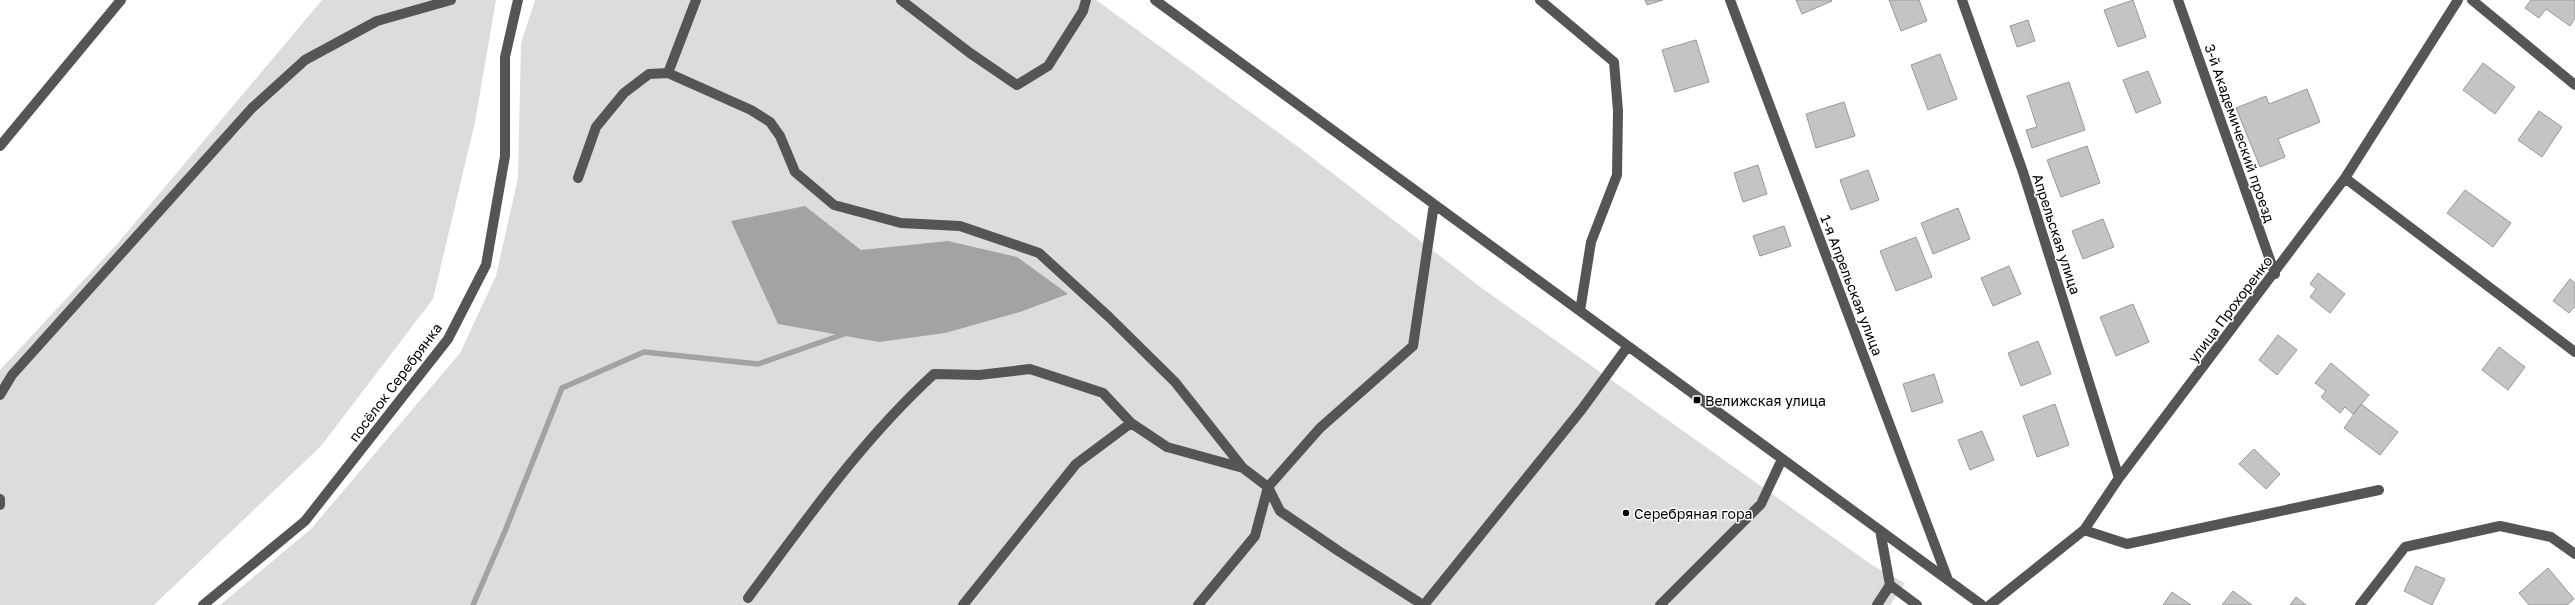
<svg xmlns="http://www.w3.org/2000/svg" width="2575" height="605" viewBox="0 0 2575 605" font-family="'Golos Text',sans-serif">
  <rect width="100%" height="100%" fill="#fff"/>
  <path fill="#dcdcdc" d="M322,0H496L475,122L433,299L321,446L154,605H0V370L118,243Z
    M535,0H1096L1301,149L1483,289L1872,565L1905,583L1890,605H220L311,529L460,353L496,276L518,178L521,43Z"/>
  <path fill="#a3a3a3" d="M805,206L861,250L948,241L1017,257L1068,294L1020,312L945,333L879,342L778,324L731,221Z"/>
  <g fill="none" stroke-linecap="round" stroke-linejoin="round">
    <path stroke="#a3a3a3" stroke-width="5.5" d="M473,605L505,531L562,388L644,352L758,364L847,333"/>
  </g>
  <path fill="#c4c4c4" stroke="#999" d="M1645,0H1663L1647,5Z
    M1796,0H1831L1832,1L1802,14Z
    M1889,0H1919L1927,21L1901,31Z
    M2133,0L2146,37L2118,47L2104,10Z
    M2531,0H2575V18L2570,26L2546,9L2539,18L2525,8Z
    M2028,20L2035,41L2017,47L2010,26Z
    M1696,40L1709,82L1675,92L1662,50Z
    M1940,54L1957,99L1928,110L1911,65Z
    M2483,63L2515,87L2495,114L2463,90Z
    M2148,71L2161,103L2136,113L2123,80Z
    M2069,82L2085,130L2032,148L2026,130L2037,127L2027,96Z
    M2307,89L2320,122L2278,139L2285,157L2260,167L2236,108L2266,96L2269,104Z
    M1844,102L1855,136L1816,148L1806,114Z
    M2539,111L2562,127L2542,157L2518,140Z
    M2087,146L2100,183L2061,197L2047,160Z
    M1758,165L1767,194L1743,202L1734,173Z
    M1868,170L1879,200L1851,210L1840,180Z
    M2465,190L2511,223L2493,247L2447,213Z
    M1958,208L1970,239L1933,254L1921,223Z
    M2103,219L2114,247L2083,259L2072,231Z
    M1784,226L1791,246L1760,256L1753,236Z
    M1916,237L1932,277L1896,291L1880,251Z
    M2009,266L2021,294L1993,306L1981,278Z
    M2318,273L2345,294L2330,313L2310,297L2316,289L2310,284Z
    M2570,279L2575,283V306L2569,313L2553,301Z
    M2133,304L2149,342L2116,356L2100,317Z
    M2278,335L2297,350L2277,375L2259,360Z
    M2038,341L2051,374L2021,386L2008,353Z
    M2499,347L2525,367L2508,390L2482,370Z
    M2331,363L2369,395L2353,414L2345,407L2340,413L2321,397L2326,391L2315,383Z
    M1934,374L1943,402L1912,412L1903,384Z
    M2055,404L2069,445L2037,457L2023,416Z
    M2361,404L2398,432L2380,455L2344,428Z
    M1982,431L1994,460L1970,470L1958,440Z
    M2254,449L2280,474L2266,489L2239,464Z
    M2416,566L2445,579L2432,605L2404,591Z
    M2548,568L2574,599L2567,605H2529L2519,593Z
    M2233,591L2252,605H2222Z
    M2172,592L2191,605H2163Z
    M2296,597L2306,605H2290Z"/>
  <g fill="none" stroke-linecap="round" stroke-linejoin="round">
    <path stroke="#555" stroke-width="10" d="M696,0L668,73L751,110L770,122L780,136L795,172L834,205L901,223L960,226L1039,253L1109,317L1175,382L1243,468
      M901,0L970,53L1017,85L1048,66L1083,11L1086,0
      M1155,0L1982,605
      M1540,0L1614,62L1618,111L1617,175L1591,242L1580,311
      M1730,0L1948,580
      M1962,0L2023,172L2119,478
      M2178,0L2275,274
      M2472,0L2575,85
      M0,146L121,0
      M578,178L596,127L624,93L649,74L668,73
      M2345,178L2575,352
      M0,395L12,375L252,108L305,60L377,21L451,0
      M0,499V505
      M2084,530L2127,544L2379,490
      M1890,585L1917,605
      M748,598C806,520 862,440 934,374L979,375L1030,369L1103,393L1131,423L1167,447L1243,468L1268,487L1255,536L1198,605
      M203,605L305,521L448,339L486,265L505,156V57L518,0
      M963,605L1076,464L1131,423
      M1423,605L1340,552L1280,511L1268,487L1320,428L1413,346L1434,204
      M1424,605L1582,409L1628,346
      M1660,605L1761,504L1782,459
      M1877,605L1890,585L1880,530
      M1990,605L2084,530L2119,478L2345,178L2458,0
      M2360,605L2405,547L2500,526L2551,537L2575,554"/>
  </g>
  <g fill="#000" stroke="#fff" stroke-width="1.5">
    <rect x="1693" y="396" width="8" height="8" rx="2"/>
    <circle cx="1626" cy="513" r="4"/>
  </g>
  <g text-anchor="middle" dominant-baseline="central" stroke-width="3" stroke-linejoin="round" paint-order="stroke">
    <g font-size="14" fill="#000" stroke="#fff">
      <text transform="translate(2240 133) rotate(71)">3-й Академический проезд</text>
      <text transform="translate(2057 234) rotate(72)">Апрельская улица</text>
      <text transform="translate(1852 285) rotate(69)">1-я Апрельская улица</text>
      <text transform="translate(2230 309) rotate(-53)">улица Прохоренко</text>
      <text transform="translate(395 382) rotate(-53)">посёлок Серебрянка</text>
    </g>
    <g font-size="14" fill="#000" stroke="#fff" text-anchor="start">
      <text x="1705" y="400">Велижская улица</text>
      <text x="1634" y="513">Серебряная гора</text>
    </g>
  </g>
</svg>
